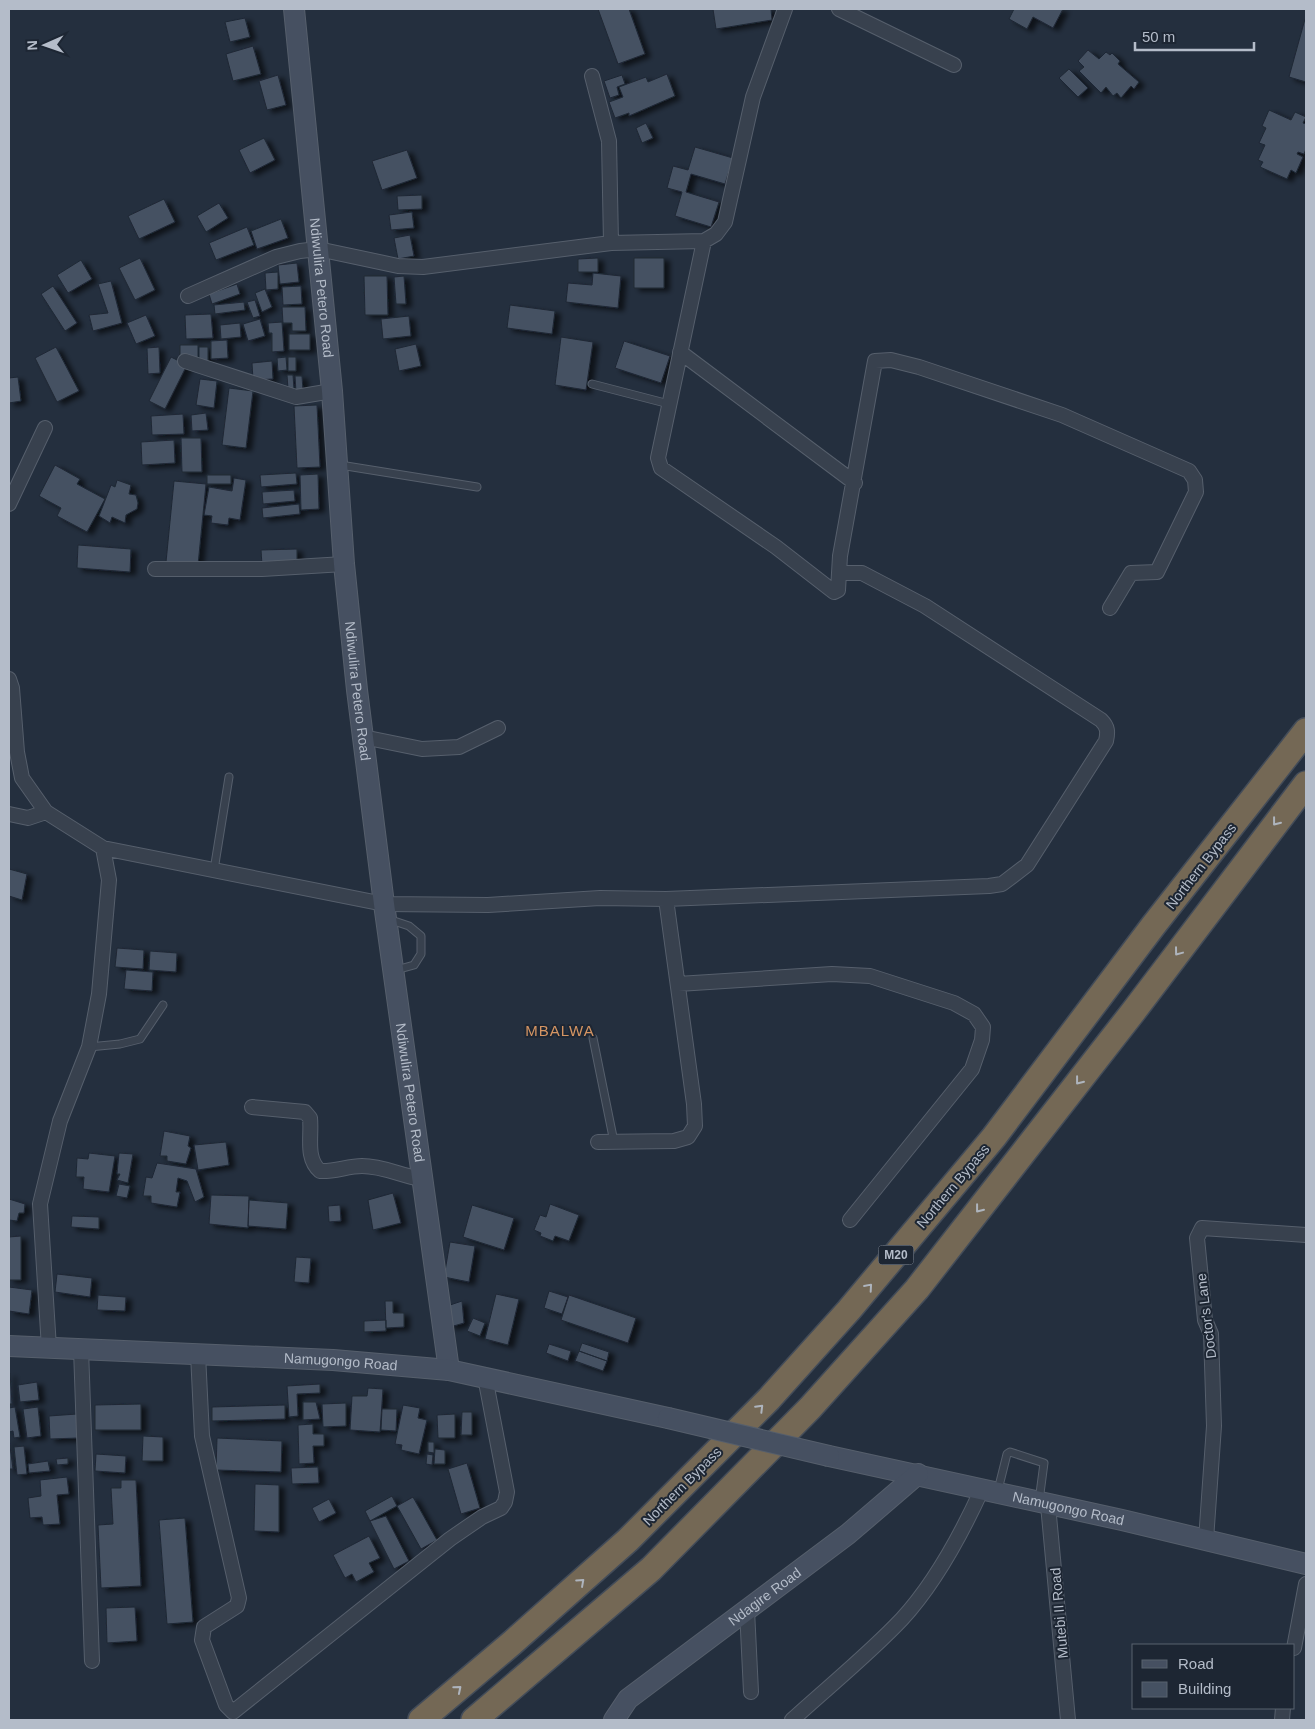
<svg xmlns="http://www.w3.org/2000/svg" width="1315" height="1729" viewBox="0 0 1315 1729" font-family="Arial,sans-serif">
  <defs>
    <filter id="shadow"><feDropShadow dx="5.5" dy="3" stdDeviation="2.5" flood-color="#0009"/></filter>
  </defs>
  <rect width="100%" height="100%" fill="#242f3e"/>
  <path fill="#455162" stroke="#1f2835" filter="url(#shadow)" d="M598,9H629L645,54L618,64Z
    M713,9H771L772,20L716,29Z
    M1014,9H1063L1053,28L1033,17L1027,29L1009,19Z
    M245,18L250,37L230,42L225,22Z
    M1305,19L1306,20V82L1289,77Z
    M253,46L261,74L233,81L226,54Z
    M1088,50L1099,59L1106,52L1110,55L1112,53L1120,61L1118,64L1139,82L1134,89L1131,86L1121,98L1117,93L1113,96L1106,87L1101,93L1079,71L1084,67L1078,61Z
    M1069,69L1088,88L1078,97L1059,78Z
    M667,74L675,96L629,116V113L615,118L609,102L623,97L619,87L646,77L648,82Z
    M278,75L286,105L267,110L259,81Z
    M622,75L625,84L617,87L619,95L610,98L604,81Z
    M1269,110L1291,120L1295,112L1306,117L1303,123L1306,124V149L1304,154L1298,152L1297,154L1303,157L1296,173L1291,170L1287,179L1260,167L1263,162L1258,160L1265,145L1259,143L1266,128L1262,126Z
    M646,123L653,138L642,143L636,128Z
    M264,138L275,160L250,173L239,150Z
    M695,147L733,158L725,184L691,174L686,192L719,202L711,227L675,216L682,192L667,188L673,166L688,170Z
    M407,150L417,178L382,190L372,161Z
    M422,195V209L398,210L397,196Z
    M164,199L175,222L139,239L128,216Z
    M219,203L228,218L206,232L197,216Z
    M412,212L414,228L391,230L389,215Z
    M281,219L288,238L257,249L251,231Z
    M247,227L254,245L216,260L209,243Z
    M410,235L414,256L398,259L394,238Z
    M140,258L155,290L135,300L119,268Z
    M598,258V272H578V259Z
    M634,258H664V288H634Z
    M81,260L92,279L68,293L57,275Z
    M297,263L299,282L280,284L278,265Z
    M278,272V289L266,290L265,273Z
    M593,273L621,276L618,308L566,302L568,283L592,285Z
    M364,276H387L388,315H365Z
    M404,276L406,304H396L394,277Z
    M111,281L122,323L93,331L89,315L108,313L98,284Z
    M237,284L240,294L212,304L209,294Z
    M53,286L77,323L65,331L41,294Z
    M301,286L302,304L283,305L282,287Z
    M265,289L272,307L262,312L255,293Z
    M255,300L260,316L253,318L247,302Z
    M244,302L245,310L215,314L214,305Z
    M510,305L555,311L552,334L507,328Z
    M282,307H305L306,331H292V323H283Z
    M211,314L213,338L186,339L185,315Z
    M146,315L155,336L136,344L127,323Z
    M409,316L411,336L383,339L381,319Z
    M260,319L265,336L248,341L243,324Z
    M282,322L284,351L272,352V333H269L268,323Z
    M240,323L241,337L221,339L220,325Z
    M289,334H310V350H289Z
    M561,337L593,342L586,390L555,385Z
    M227,340L228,358L211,359V341Z
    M624,341L670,356L661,383L615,368Z
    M416,344L421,366L399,371L395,349Z
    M180,345H198V358L180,359Z
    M56,347L79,391L57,402L35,358Z
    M159,347L160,373L148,374L147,348Z
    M199,347H208V363H199Z
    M171,357L187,365L165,409L149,401Z
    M286,357L287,370L278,371L277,358Z
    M288,357H296V371H288Z
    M272,361L273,379L253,380L252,363Z
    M287,375H293L294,389H288Z
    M295,376H302L303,391L296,392Z
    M18,377L21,401L9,403V378Z
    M200,379L217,381L214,408L196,405Z
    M229,388L253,391L246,448L222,445Z
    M317,405L320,467L297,468L294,406Z
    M206,413L208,430L192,431L191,415Z
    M183,414L184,434L152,435L151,416Z
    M181,438H201L202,472H182Z
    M174,440L175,463L142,465L141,442Z
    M55,465L80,479L77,484L105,499L87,532L57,516L61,508L39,496Z
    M296,473L297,484L261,487L260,475Z
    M318,474L319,509L301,510L300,475Z
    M207,475H231V484H207Z
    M234,478L246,480L240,520L229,518L228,525L211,523L212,516L204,515L209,487L232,491Z
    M117,480L131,485L129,494L136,495L138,503L137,509L126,515L125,523L112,517L110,523L99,516L111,485L115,487Z
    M174,481L206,484L198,565L166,562Z
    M294,490L295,501L263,504L262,492Z
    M299,504L300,514L263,518L262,508Z
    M78,545L131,549L130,572L77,568Z
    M297,549V564L262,565L261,550Z
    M9,869L27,874L22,900L9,896Z
    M117,948L144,950L143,969L115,967Z
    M150,951L177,953L176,972L149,970Z
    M126,970L153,972L152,991L124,989Z
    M164,1131L190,1136L188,1146L191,1148L186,1164L167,1161V1156H160Z
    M226,1142L229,1165L198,1170L194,1145Z
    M89,1153L115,1156L109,1192L83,1189L84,1177H76L77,1158L88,1159Z
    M119,1153L133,1154L128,1183L117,1180L120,1174H117Z
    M157,1163L196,1169L204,1197L195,1202L187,1181L178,1178L176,1192H180L177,1207L151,1203V1196H143L146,1177L152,1178Z
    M119,1184L130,1186L127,1198L116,1196Z
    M393,1193L401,1223L373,1230L368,1200Z
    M211,1195L249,1196L248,1228L209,1224Z
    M9,1199L25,1204L24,1213H19L17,1221L9,1220Z
    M249,1200L288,1203L286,1229L248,1226Z
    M550,1204L579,1215L569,1241L555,1236L553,1241L540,1236L541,1233L534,1230L540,1215L546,1217Z
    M340,1205L341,1221L329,1222L328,1206Z
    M472,1205L514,1218L504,1250L463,1237Z
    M72,1216L99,1217V1229L71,1227Z
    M21,1236V1280H9V1237Z
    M450,1242L475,1246L469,1282L444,1277Z
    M296,1257L311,1258L309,1283L294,1282Z
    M57,1274L92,1278L90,1297L55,1292Z
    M9,1287L32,1290L29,1314L9,1311Z
    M549,1291L568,1297L562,1314L544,1308Z
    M496,1294L519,1299L508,1345L485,1339Z
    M98,1295L126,1297L125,1311L97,1310Z
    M569,1295L636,1318L628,1343L561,1320Z
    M385,1301H393V1313H404V1327L386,1328Z
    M462,1301L464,1323L450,1327L447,1306Z
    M473,1318L485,1323L480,1336L467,1331Z
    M386,1320V1331L364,1332V1321Z
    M582,1343L609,1352L607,1361L579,1351Z
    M549,1344L571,1351L568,1361L546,1353Z
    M579,1351L607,1361L603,1371L575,1361Z
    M10,1373L12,1404H9V1374Z
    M37,1382L39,1400L20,1402L18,1385Z
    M320,1384V1393L297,1394L298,1416L289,1417L287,1386Z
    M368,1388L383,1389L380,1432L350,1430L352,1396H367Z
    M303,1402H316L320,1419L303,1420Z
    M346,1403V1426L323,1427L322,1404Z
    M141,1404V1430H95V1405Z
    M285,1405V1419L212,1421V1407Z
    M403,1405L420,1408L418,1418L427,1420L419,1454L401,1450L402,1445L395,1444Z
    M15,1407L20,1437L14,1438L13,1431L9,1432V1408Z
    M38,1407L41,1436L27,1438L23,1409Z
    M382,1409H397L396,1431L381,1430Z
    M462,1412H472V1435H461Z
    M77,1414L78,1438L50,1439L49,1416Z
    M455,1414V1438H438L437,1415Z
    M313,1424V1434H324V1446H313L314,1463L299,1464L298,1425Z
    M143,1436L163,1437V1461H142Z
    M217,1438L282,1441L281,1472L216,1470Z
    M9,1439L13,1469H9Z
    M428,1442H434V1453L428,1452Z
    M24,1446L27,1474L17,1475L14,1447Z
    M435,1449L445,1450V1464H434Z
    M96,1454L126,1456L125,1473L95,1471Z
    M427,1454L433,1455L432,1465L426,1464Z
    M68,1458V1464L57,1465L56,1459Z
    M48,1461L50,1471L29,1473L28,1464Z
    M467,1463L480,1508L461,1514L448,1469Z
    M318,1467L319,1483L292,1484L291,1468Z
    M67,1477L69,1494L57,1495L60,1524L43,1525L42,1517L30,1518L28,1498L41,1496L40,1480Z
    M121,1480H136L141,1586L101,1588L98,1525L113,1524L111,1488H121Z
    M255,1484L279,1485V1532L254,1531Z
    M392,1496L397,1506L370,1521L365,1511Z
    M413,1497L437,1540L421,1549L397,1506Z
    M329,1499L336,1513L319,1522L312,1508Z
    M386,1516L409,1561L394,1569L370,1521Z
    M185,1518L193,1622L167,1624L159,1520Z
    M369,1536L380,1558L369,1563L374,1572L356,1582L352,1574L345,1578L333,1555Z
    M135,1607L137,1641L107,1643L106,1608Z"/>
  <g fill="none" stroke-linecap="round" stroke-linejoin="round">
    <defs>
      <path id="lane" d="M592,384L669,404
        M340,465L477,487
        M214,870L229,777
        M388,919L409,926L421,936V954L414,965L396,970
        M593,1038L614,1142
        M89,1047L120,1044L140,1039L163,1005
        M998,1490L1007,1454L1010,1452L1044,1463L1039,1501"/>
      <path id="street" d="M839,9L954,65
        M592,76L609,141L611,243
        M704,241L658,458L661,468L776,547L834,592L838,590L840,556L875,361L891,360L919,367L1062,415L1189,471L1195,480L1196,492L1157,572L1131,573L1110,608
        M188,296L276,257L300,251L318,249L398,266L423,267L611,243L704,241L716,234L725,222L753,97L785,9
        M680,352L855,483
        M185,361L296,397L332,391
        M9,504L45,428
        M155,569H262L344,564
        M9,679L12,688L17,752L22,778L46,812L103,848L109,880L99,994L89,1047L60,1121L40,1204L49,1348
        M363,737L422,749L459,747L498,728
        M9,814L28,818L46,812
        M103,848L384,904L488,905L600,898L666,899L694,1104L695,1126L688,1137L674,1141L598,1142
        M666,899L989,886L1002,884L1027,865L1106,741C1108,732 1108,727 1101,720L925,606L862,573H840
        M678,984L832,974L870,976L954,1003L974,1014L983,1027L982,1040L972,1069L850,1220
        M252,1107L305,1112L310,1118C312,1136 305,1158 320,1171C334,1172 348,1166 362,1166C384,1166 401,1176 422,1179
        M81,1349L92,1661
        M198,1354L202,1436L239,1598L237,1606L204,1627L202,1640L226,1705L233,1712L450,1539L482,1517L501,1508L505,1502L507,1492L485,1377
        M1048,1505L1068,1720
        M1206,1540L1214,1426L1211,1334L1205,1320L1197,1238L1202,1228L1306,1235
        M747,1610L751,1692
        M1294,1648L1306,1584
        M792,1720C827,1688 869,1654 902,1619C936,1582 961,1535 982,1489
        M1282,1720L1283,1708"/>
      <g id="secondary">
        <path id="s1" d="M294,9L332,391L344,564L357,690L384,904L449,1370"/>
        <path id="s2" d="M9,1346L333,1360L449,1370L668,1418"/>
        <path id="s3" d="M829,1456L1122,1520L1306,1564"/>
        <path id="s4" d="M614,1720L628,1699L848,1534L918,1474"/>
      </g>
      <path id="highway" d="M421,1720L512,1643L628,1540L769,1399L849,1310L994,1137L1153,926L1306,731
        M474,1720L651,1569L810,1408L917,1289L1133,1012L1306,784"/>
    </defs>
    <use href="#lane" stroke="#565f6c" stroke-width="9"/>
    <use href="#street" stroke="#565f6c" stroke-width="16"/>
    <use href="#secondary" stroke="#565f6c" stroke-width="22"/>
    <use href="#highway" stroke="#434c59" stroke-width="28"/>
    <use href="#lane" stroke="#38414e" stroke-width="7"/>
    <use href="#street" stroke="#38414e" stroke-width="14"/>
    <use href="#secondary" stroke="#465061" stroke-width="20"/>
    <use href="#highway" stroke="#746855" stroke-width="25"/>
    <defs>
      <path id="secondary-bridge" d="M668,1418L829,1456"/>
    </defs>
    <use href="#secondary-bridge" stroke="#565f6c" stroke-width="22" stroke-linecap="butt"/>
    <use href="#secondary-bridge" stroke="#465061" stroke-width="20"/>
  </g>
  <defs><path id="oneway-chevron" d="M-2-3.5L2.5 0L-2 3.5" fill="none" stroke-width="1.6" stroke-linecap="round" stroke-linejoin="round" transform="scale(1.25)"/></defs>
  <g stroke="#aeb4bd">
    <use href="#oneway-chevron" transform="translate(1276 822) rotate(128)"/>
    <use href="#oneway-chevron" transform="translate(1178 952) rotate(127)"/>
    <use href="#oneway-chevron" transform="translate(1079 1081) rotate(128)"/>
    <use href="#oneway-chevron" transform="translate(979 1209) rotate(128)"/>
    <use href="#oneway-chevron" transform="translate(869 1287) rotate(-49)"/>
    <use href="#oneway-chevron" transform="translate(760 1408) rotate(-45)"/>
    <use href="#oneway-chevron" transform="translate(581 1582) rotate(-42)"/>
    <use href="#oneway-chevron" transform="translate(458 1689) rotate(-40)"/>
  </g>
  <g text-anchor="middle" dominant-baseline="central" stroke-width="4" stroke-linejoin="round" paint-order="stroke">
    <rect fill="#1d2633" stroke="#878f9c" stroke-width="1" x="878.5" y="1245.5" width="35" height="19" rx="4"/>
    <g font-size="12" font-weight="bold" fill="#b4bcc9">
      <text x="896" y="1255">M20</text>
    </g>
    <g font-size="14" fill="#b4bcc9" stroke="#1d2633">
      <text stroke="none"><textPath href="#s1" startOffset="280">Ndiwulira Petero Road</textPath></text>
      <text stroke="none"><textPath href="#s1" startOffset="685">Ndiwulira Petero Road</textPath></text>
      <text transform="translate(1201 866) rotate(-52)">Northern Bypass</text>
      <text stroke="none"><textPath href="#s1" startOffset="1090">Ndiwulira Petero Road</textPath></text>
      <text transform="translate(953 1186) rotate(-50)">Northern Bypass</text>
      <text transform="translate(1206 1316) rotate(-97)">Doctor's Lane</text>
      <text stroke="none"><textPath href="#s2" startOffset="332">Namugongo Road</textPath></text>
      <text transform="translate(682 1486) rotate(-45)">Northern Bypass</text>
      <text stroke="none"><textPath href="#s3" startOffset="245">Namugongo Road</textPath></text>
      <text stroke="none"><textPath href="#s4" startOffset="196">Ndagire Road</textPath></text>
      <text transform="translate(1059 1613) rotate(-95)">Mutebi II Road</text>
    </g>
    <g font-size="15" letter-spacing="1" fill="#d59563" stroke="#1d2633">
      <text x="560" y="1030">MBALWA</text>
    </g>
  </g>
  <rect width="1315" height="1729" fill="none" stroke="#b4bcc9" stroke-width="20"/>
  <rect x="1132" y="1644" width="162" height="65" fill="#1d2633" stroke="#59626f"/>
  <rect x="1142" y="1660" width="25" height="8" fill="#465061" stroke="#59626f"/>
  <text x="1178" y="1669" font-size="15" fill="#b4bcc9">Road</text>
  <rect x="1142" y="1682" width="25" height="15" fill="#455162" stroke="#59626f"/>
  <text x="1178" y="1694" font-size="15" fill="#b4bcc9">Building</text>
  <g transform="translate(45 45) rotate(268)" stroke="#1d2633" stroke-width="4" paint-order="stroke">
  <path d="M0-4L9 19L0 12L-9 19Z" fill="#b4bcc9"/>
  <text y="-8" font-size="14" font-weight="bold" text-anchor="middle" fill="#b4bcc9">N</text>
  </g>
  <path d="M1135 42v8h119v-8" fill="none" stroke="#b4bcc9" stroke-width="2.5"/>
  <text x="1142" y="42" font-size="15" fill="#b4bcc9" stroke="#1d2633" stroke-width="4" paint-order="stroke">50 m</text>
</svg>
